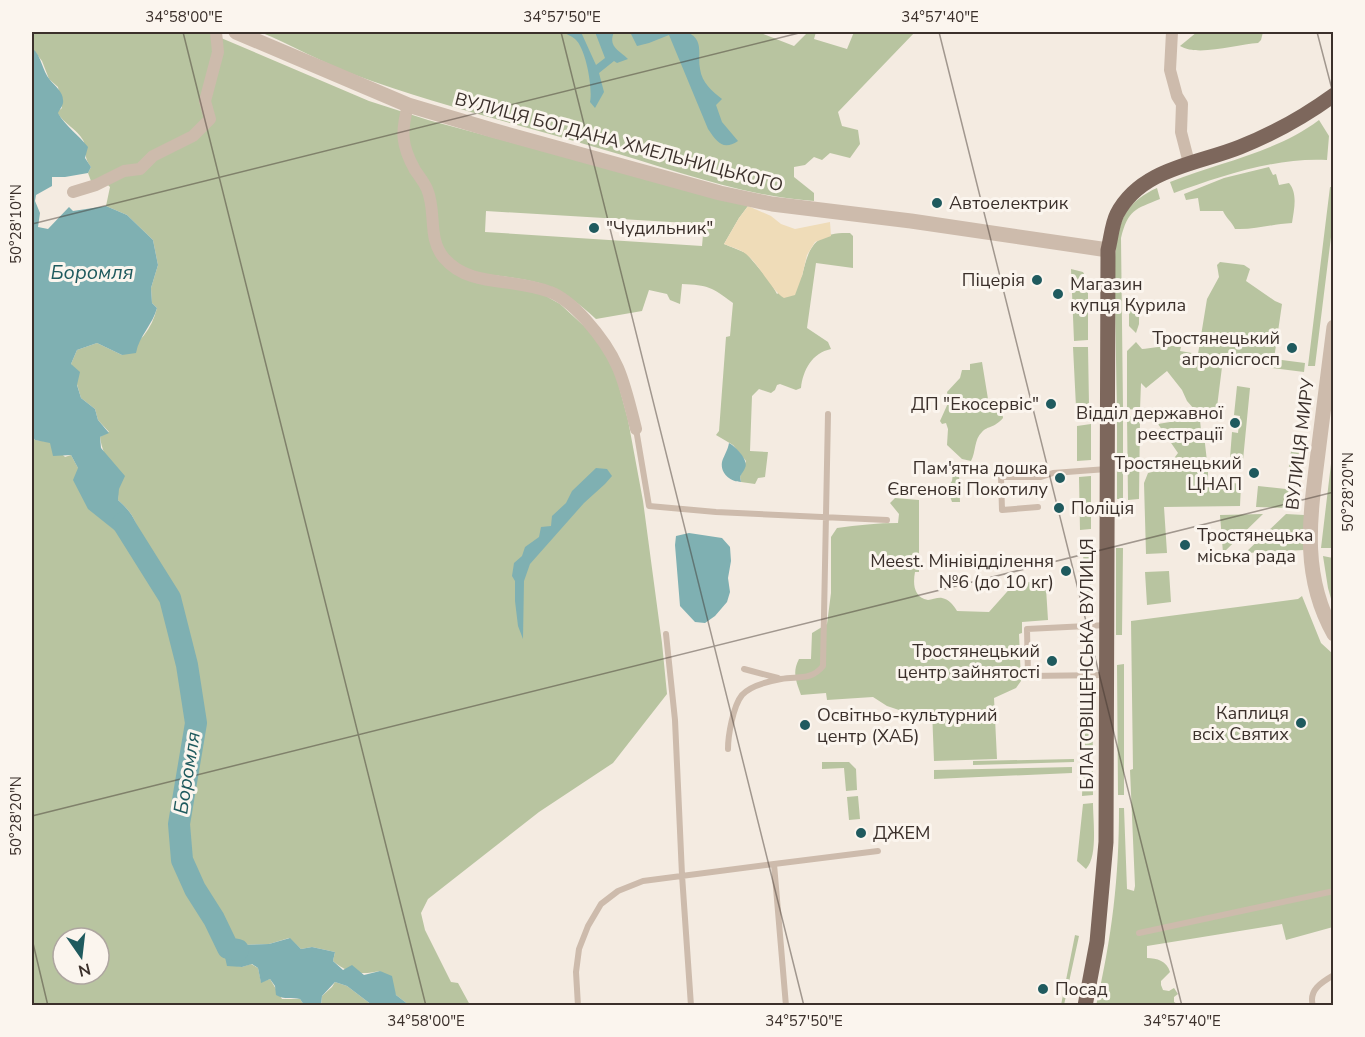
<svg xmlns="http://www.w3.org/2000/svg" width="1365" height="1037" viewBox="0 0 1365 1037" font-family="'Nunito Sans',sans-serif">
  <rect width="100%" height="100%" fill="#f4ebe1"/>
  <path fill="#b8c4a0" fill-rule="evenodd" d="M32,32H207L369,101L428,120L748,206L739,218L724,244L746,253L769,280L777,294L802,276C809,246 815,232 850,233L853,236V268L816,263L807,328L828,342L831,349C812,353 803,370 801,388L796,390L780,384L777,385L775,390L771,393L759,389L752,396L750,451L768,452L765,477L758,478L755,484L741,482L740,477L746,461L733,445L716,435L719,431L726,337L730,336L733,303C712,287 708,285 682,284L680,304L670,300L667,294L649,290L642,311L596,319C555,281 538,281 485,274L515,288L544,295L560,304L597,338L616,375L628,420L643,501L662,643L667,694L613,763L539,812L428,899L421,913L425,930L451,982L458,983L470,1005H409L396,995L380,971C362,975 348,974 333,961L335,952L312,947L301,949L289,938L269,944L237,945L220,933L225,951L237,966L242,967L251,964L258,968L261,982L270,979L282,999H300L304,1005H32V436L35,440L50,442L65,457L71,455L109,525L138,549C141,527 134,514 118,500C120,478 103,460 100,437L109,432L98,420L95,409L81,398L71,364L77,350L97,343L122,355C139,344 152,329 157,308L152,303L151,288L158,265L153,240L127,215L106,206L110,187L105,182L91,181L88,173L91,167C82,155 88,150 83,140C77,129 64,124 57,112L62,108L58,87L49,79L42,61L32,48ZM486,211L704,224L702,246L485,232ZM63,938H99V974H63Z
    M260,32H758L794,46L808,32H816L814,39L847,49L854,32H915L838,112L842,126L858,130L860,144L850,158L830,153L822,160L814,157L805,165L794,167V177L814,193V201C740,196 669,168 598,148C517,124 434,104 355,75C323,63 292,45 260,32Z
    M1197,32H1263L1261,40L1258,43C1237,44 1198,57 1180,46Z
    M1319,120L1329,136L1327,160C1277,157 1221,176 1174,193L1170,182C1220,162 1275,153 1319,120Z
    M1269,167L1273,175L1276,174L1279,185L1289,183C1298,194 1294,209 1292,223C1272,224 1255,230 1235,229C1232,222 1226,218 1223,211H1200L1198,198L1186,200L1184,194L1224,178Z
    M1330,187H1333V221L1315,366H1308Z
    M1157,188L1160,199C1135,209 1128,210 1121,238L1123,408H1117C1116,375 1116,343 1115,310C1115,280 1111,242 1125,214C1131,203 1145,193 1157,188Z
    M1220,262L1244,265L1250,269L1246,281L1275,301L1282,304L1274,359L1305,363L1304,372L1265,367L1263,360L1235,357L1222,367L1216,415L1194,409L1187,401L1182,390L1167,371L1146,388L1141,383L1140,410L1127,409V351L1136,342L1142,349C1153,348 1171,344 1181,347L1180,351L1198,354L1207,299L1219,277L1217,265Z
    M1071,269L1083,272L1088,281V340L1074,341Z
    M1139,301V324L1136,333L1129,326V305L1132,302Z
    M1073,347H1088L1089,405L1076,407Z
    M982,362L988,399L993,403L994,409L1002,410L1003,418C993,429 989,425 982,432C974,439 976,452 971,461L962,459L947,445L948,429L946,423L942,424L940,421L949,401L947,392L960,378L962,370H970V364Z
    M1237,386L1250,388L1243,460L1230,458L1232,432L1238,433L1240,416L1234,415Z
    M1117,414H1123V499H1117Z
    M1127,416L1140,418L1139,499L1128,500Z
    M1188,419L1200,420L1201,430L1204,435L1208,470V480L1241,484L1240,506L1164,507L1167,553L1146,554L1144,483L1148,473L1165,469L1166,465L1172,461L1178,453L1158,424Z
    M1091,424V460L1077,461V426Z
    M1293,436H1301L1292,508L1256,507L1258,486L1286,489Z
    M1333,447V548H1321Z
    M953,473L959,474L960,502H952L947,488L952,481Z
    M1091,476V529L1080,530L1079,477Z
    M895,498L919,500V572H915C913,583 913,597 928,600C932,600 938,597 942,598C949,599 954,606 957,611L989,612L1014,584L1030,582L1046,588L1048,620L1022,622V633L1019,634L1021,681L1016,688L994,698L997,759L934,761L932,710L902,711L887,706L873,697L827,700L826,693L801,695C796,681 792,672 799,659H811L812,633L827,624L831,593V537L837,528C857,525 878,523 898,523L899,514L890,503Z
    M1263,514L1223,553L1220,515Z
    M1286,514L1304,515V550L1245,553Z
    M1116,548H1123L1122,635H1116Z
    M1083,550H1090L1092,612H1085Z
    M1323,556L1333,558V606L1328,588Z
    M1169,571L1171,602L1147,605L1145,572Z
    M1302,596L1321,643L1333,654V927L1286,940L1282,924L1147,946V958C1157,958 1167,961 1170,972L1161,981V985L1163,990L1169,991L1174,988L1178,994L1174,997V1002L1179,1005L1096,1006C1112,937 1119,878 1119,808H1124L1127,889L1134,891L1135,886L1130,770L1133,769L1131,621L1298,599Z
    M1124,664V795H1118L1117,665Z
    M1085,683L1090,686L1092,692L1093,755L1085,756Z
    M1074,759V762L973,765V761Z
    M822,762H849L856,769L857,790L846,791L844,768L822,769Z
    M1072,767V773L934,779V770Z
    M1083,771H1093V795L1082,796Z
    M858,796L860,819L849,820L847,797Z
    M1093,803C1093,820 1098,857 1086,869L1077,861L1083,804Z
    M1075,935L1079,936L1064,1005H1061Z
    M335,982L347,986L372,1005L321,1006L322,996L332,987Z"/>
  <path fill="#efdcb8" d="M748,206L771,216L781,224L795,229L830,222L831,236L815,242L807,255L802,276L795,295L784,298C772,291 759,264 746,254C740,249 731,247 724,244L739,218Z"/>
  <path fill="#7fb0b2" d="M563,32H581L596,65L605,58L595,32H614C608,47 618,49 628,59L617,63L614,61L599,73L604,92L595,108L590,102C593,89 586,48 575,39C572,36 566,34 563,32Z
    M632,32H687C705,40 697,54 700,69C702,83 712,91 722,99L716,105L722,122L738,141C723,151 717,142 708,129L669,35L649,43L637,46L631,34Z
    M32,48C42,56 42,71 50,80C55,86 63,92 63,100C64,105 60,109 58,113C65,126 79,135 88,147L85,158L91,167L88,173L65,177H52V186L36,195L35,201L40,213L38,227L48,229L69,207L73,211L106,206L127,215L153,240L158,265L151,288L152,303L157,308C153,324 139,336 136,353L122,355L97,343L77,350L71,364L80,372L77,385L81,398L95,409L98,420L109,433L100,437L101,448L125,476L119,489L118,500C134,514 141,527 138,549L88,509L73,480L78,468L71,455L53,456L50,443L35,440L32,436Z
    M729,443C736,447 749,460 745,468C744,471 741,474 740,477L741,482C731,482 720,474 722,462C723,457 728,450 729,443Z
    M596,468L607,469L612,476L605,484L584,503L530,564L524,581L523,639L518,626L515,601V581L512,576L514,563L522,556L525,547L539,537L541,527L551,526L552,516L566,503L572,491Z
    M689,533L722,538L730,547L731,561L728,578L730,592L727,602L715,616L705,623L695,622L680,606L675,545L676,536Z
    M219,931L237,945L269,944L290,938L301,949L312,947L335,952L333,961L343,970L352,965L364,975L380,971L392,976L396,995L409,1005H372L347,986L335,982L322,996L321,1005H304L300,999C292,997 284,1000 276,995L275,986L270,979L261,983L258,968L252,964L242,967L227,966Z"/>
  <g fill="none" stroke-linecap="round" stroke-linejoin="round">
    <path stroke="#7fb0b2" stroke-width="22" d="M123,523L170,598L187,665L196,723L179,824L182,860L195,889L214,919L228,948L238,950"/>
    <path stroke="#cdbbac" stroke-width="6" d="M636,429L649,506L716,512L887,520
      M1038,507L1002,510L1001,477H1041L1053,473L1107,469
      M1107,625L1027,629L1028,676L1107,675
      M666,634L675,720L682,875L691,1006
      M744,669L778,678
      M728,749C728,736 733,706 742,695C750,686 770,681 781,679C798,676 811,681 823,666L828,414
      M774,864L878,851
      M1139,933L1334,891
      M578,1006L576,972L579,949L588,926L601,904L618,891L643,881L774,864L786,1006
      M1313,1006C1308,990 1322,982 1334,975"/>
    <path stroke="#cdbbac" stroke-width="12" d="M1172,32L1170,70L1177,96L1182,104L1181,132L1189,163
      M408,105C401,132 401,145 415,170C419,176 424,182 427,189C437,212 427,238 444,258C461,278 486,280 510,283C524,285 537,287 550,292C564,297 576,309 586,320C620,358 624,381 636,429
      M73,192L96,185L124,171L140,169L153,156L193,136L210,119L205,101L218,52L216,32"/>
    <path stroke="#cdbbac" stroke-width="15" d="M236,32L408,105L492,130L720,193L772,204L911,221L1108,250
      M1334,327C1329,366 1324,406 1319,445C1311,511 1299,572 1334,634"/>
    <path stroke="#7d675c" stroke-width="15" d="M1085,1006L1097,942L1106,842L1108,250C1111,238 1112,224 1117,214C1141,168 1198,164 1240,147C1273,134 1305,116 1334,95"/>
  </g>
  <path fill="none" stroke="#3b302b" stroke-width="1.5" stroke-opacity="0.45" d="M183,32L426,1006M561,32L804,1006M939,32L1182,1006M1317,32L1334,97M32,224L803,32M32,816L1334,492M32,939L48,1006"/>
  <g fill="#1f5a5e" stroke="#fbf5ee" stroke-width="2">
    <circle cx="937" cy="203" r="6"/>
    <circle cx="594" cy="228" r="6"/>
    <circle cx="1037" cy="280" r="6"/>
    <circle cx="1058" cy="294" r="6"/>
    <circle cx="1292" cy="348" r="6"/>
    <circle cx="1051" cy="404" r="6"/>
    <circle cx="1235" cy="423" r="6"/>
    <circle cx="1254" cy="473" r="6"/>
    <circle cx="1060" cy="478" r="6"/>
    <circle cx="1059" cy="508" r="6"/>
    <circle cx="1185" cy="545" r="6"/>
    <circle cx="1066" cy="571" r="6"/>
    <circle cx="1052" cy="661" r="6"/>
    <circle cx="1301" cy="723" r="6"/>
    <circle cx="805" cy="725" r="6"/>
    <circle cx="861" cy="833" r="6"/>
    <circle cx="1043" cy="989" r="6"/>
  </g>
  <g text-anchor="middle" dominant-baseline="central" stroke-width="6" stroke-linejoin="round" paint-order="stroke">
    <g font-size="18" fill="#3b302b" stroke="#fbf5ee">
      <text transform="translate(619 142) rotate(15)">ВУЛИЦЯ БОГДАНА ХМЕЛЬНИЦЬКОГО</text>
      <text transform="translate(1300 444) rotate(-83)">ВУЛИЦЯ МИРУ</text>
      <text transform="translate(1087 664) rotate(-90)">БЛАГОВІЩЕНСЬКА ВУЛИЦЯ</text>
    </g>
    <g font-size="18" fill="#3b302b" stroke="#fbf5ee" text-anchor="end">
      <text x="949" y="203" text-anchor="start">Автоелектрик</text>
      <text x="606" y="228" text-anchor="start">"Чудильник"</text>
      <text x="1025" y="280">Піцерія</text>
      <text x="1070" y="284" text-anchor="start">Магазин<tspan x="1070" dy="21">купця Курила</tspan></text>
      <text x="1280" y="338">Тростянецький<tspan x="1280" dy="21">агролісгосп</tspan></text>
      <text x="1039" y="404">ДП "Екосервіс"</text>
      <text x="1223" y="413">Відділ державної<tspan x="1223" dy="21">реєстрації</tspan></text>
      <text x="1242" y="463">Тростянецький<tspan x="1242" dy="21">ЦНАП</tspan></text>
      <text x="1048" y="468">Пам'ятна дошка<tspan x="1048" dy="21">Євгенові Покотилу</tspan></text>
      <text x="1071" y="508" text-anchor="start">Поліція</text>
      <text x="1197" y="535" text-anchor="start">Тростянецька<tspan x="1197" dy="21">міська рада</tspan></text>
      <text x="1054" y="561">Meest. Мінівідділення<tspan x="1054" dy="21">№6 (до 10 кг)</tspan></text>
      <text x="1040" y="651">Тростянецький<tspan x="1040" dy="21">центр зайнятості</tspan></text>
      <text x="1289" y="713">Каплиця<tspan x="1289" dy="21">всіх Святих</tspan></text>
      <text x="817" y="715" text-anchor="start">Освітньо-культурний<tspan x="817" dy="21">центр (ХАБ)</tspan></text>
      <text x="873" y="833" text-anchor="start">ДЖЕМ</text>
      <text x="1055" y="989" text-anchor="start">Посад</text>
    </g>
    <g font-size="20" font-style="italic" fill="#1f5a5e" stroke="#fbf5ee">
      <text x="92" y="272">Боромля</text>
      <text transform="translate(187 773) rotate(-81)">Боромля</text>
    </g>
  </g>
  <rect width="1365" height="1037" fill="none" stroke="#fbf5ee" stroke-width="66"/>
  <g transform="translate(81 956) rotate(166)"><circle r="28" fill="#fbf5ee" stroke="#aea6a0" stroke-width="1.5"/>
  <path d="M0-4.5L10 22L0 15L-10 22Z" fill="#1f5a5e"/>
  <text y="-9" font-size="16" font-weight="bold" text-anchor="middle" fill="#3b302b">N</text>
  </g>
  <rect x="33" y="33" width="1299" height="971" fill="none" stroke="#3b302b" stroke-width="2"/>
  <g font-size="15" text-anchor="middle" fill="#3b302b">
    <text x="184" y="22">34°58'00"E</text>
    <text x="562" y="22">34°57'50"E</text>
    <text x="940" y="22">34°57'40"E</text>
    <text transform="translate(16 224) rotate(-90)" y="5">50°28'10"N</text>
    <text transform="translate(1348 492) rotate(-90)" y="5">50°28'20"N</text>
    <text transform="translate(16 816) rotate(-90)" y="5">50°28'20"N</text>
    <text x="426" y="1026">34°58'00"E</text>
    <text x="804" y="1026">34°57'50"E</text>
    <text x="1182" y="1026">34°57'40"E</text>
  </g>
</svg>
